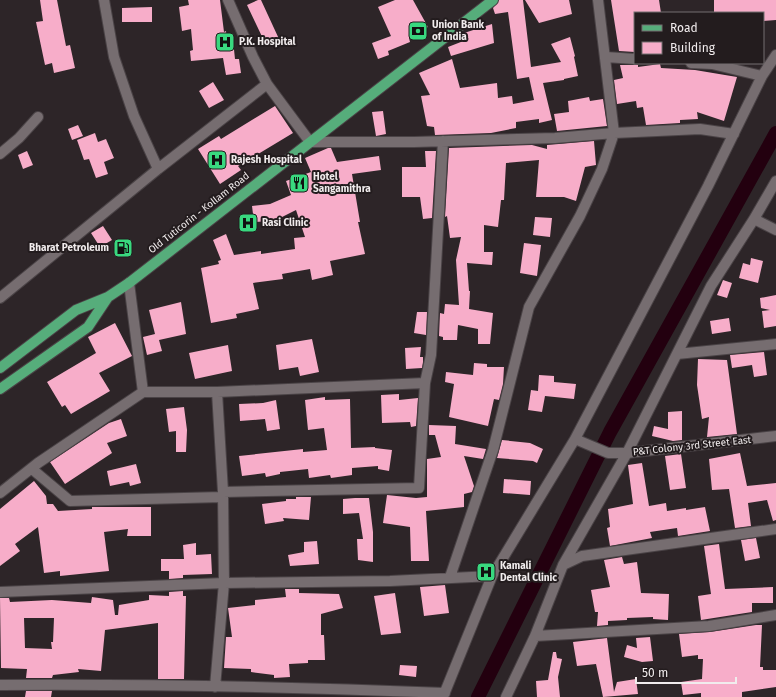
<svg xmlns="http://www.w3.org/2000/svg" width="776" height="697" viewBox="0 0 776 697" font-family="'Fira Sans',sans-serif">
  <rect width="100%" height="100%" fill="#2d2528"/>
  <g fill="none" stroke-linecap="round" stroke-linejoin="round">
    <path stroke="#23000f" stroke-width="14" d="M478,697L610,432L776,133"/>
  </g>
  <path fill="#f7adc9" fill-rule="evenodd" d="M40,0H57L66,46L70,45L75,68L54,73L52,63L45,65L36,22L43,21Z
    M188,0H220L224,32L226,31L227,41L233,40L235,59H239L241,73L226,75L223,58L191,61L190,51L193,50L191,29L182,31L179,7L189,5Z
    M258,0H261L279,39L266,45L247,5Z
    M395,0H413L428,27L409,38L410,42L388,51L389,55L378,59L372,43L391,36L378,7Z
    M499,0H523L531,67L561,62L551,44L570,37L575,56L574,57L578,76L564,79V80L543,83L552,120L539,123V119L516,122V128L491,133L435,135L434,127L427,126L421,96L430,95L419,73L452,59L460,88L497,83L498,98L512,96L513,104L534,100L529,77L517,79L508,12L495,14L493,8Z
    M525,0H569L572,14L539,23Z
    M611,0H659L661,13H635V52L619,51Z
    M714,0H776V20L763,21V13H714Z
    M152,7V22H122V8Z
    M492,24L494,43L451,56L448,47L466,40L464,33Z
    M660,64L661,68L695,70L737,77L724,121L697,112L698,119L680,120V123L646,125L643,107L637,108L636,101L617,104L614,80L623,78L620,65H638V67Z
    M213,82L224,100L209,108L199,91Z
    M589,97L590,101L603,99L607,126L557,131L554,114L569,112L568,101Z
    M275,106L293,133L238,166L241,170L220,184L198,149L219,136L221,139Z
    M383,111L386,134L376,136L372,112Z
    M78,125L83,136L72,140L68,129Z
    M95,133L98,142L106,139L114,158L104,162L108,174L96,178L89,159L84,160L77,140Z
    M594,141L596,165L585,167L576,201L564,197H536L539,160L506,163L504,200H501L498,227L484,225V252H493L492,265L467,263L469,291H470L469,309L493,313L490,344H478V329L458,325L457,340H443V337L439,336L440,313L444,314L445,304L459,305L456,260L461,237L450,238L447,216L445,217L449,148L532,145L547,149V145Z
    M328,148H331L337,162L379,156L381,170L352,174L360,222H358L365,254L330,261L333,275L312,280L310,269L282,274L283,279L253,283L259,309L236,314L237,318L211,323L201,268L219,264L218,261L221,260L213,240L226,234L234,255L261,251V254L295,249L294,238L305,237L296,210L274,221L254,222L252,206L270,204L291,195L286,181L311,172L305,158Z
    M27,151L33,165L23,169L18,155Z
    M425,151H436L432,218L423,219L420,197H402V167H426Z
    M535,217L552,218L550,237L533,235Z
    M103,226L112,240L100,247L91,233Z
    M524,243L541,245L537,276L520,273Z
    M751,258L763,261L758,283L739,278L743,263L750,265Z
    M723,280L732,283L727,298L717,295Z
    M776,295V326L764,328L762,311L770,310L761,308L760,298Z
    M181,302L186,334L159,340L162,351L147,355L143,337L155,334L149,310Z
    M417,312H427L426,335L414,333Z
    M729,318L731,331L712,334L710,321Z
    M115,323L132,356L99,373L110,391L71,414L65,405L62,407L47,382L96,353L88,337Z
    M312,339L319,372L300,376L298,367L279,370L276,345Z
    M228,345L232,371L195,379L189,353Z
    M421,347L420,357H423V362L422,368L406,369L405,348Z
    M764,352L767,375L754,377L752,365L732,368L730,355Z
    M698,359L727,360L737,434L707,437L709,417L702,419L697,385Z
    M474,363L487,364V367H504L503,384L499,400L494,399L488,426L449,417L454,384L445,382L446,372L473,375Z
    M539,375L554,376V382L576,384L574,399L545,396L542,412L528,410L531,390L538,391Z
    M399,394V400L418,398L416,426L411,427L410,422L382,423L381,395Z
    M325,397V400L350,399L351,448L375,447V448L392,450L389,471L378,469V466L352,468V475L331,478L330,475L309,478L308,469L280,472V474L266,477L265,473L242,476L239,456L303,449V452L327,450L324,428L308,430L305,400Z
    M276,400L280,429L267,431L265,419L240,421L239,404L263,403Z
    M184,407L187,430L186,452H176V431L169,432L166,409Z
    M682,411V440L673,441L652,436L654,426L668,429V412Z
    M121,419L127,436L107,443L112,453L65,484L50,462L109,423Z
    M429,425L456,426L455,444L486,449L483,459L464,456L474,486L472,492L464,494V507L426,511L429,561H411L410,527L383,523L387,495L416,498L427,497V459L441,457L435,435H429Z
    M502,440L530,443L543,449L537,463L533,461L497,458Z
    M740,453L747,486L776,483V520L773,521L767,500L748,503L751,526L735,528L729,489L712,490L709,459Z
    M681,454L686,488L670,490L665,456Z
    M642,463L649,506L666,503L667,511L686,508V510L705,507L710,531L678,536L677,528L650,532L652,538L610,546L607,528L610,527L608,509L633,504L628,465Z
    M136,464L141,483L130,486L129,482L110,486L107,471Z
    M504,479L531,481L530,495L503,493Z
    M34,481L46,496L47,504H53L58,511L92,509V507H151V536H127L128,529L104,532L109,571L60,576V571L44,573L38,527L15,544L20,551L0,566V509Z
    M296,497H311L309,520L283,518L284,521L265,524L262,504L286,501V499H296Z
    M355,498H369L373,532V562L358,560L357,539H363L359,513L343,514V499Z
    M756,538L760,558L745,561L741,540Z
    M317,541L319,564L290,566L288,555L304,552V542Z
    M196,543V555L211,554L212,574L183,575V578L169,579V571H161V559H184L183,545Z
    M719,544L725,589L773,587V603H752V612L701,620L698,596L711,594L704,546Z
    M622,557L624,564L637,562L641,593L669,594L668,620L653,619V617L627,618V620L608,621V625L597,626L598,612H595L591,590L610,587L604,560Z
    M445,585L449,613L424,616L420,587Z
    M285,589H299V593L339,594L343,608L321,614V635H324L325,660H308V663L289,664L290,677L274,678V675L251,672V669L224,668L226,637H232L228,608L255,605V600L286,597Z
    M183,591V596H186L184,679H158V623L105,630L101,671L78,669L79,672L53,675L52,678H26L27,669L1,668L0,598H9L10,602L52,600L91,603L92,597L113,600L115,615H118L119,605L149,600V595L169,596V592ZM24,618H54L53,642H51L52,649L25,648Z
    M395,593L401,633L381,635L374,596Z
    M756,625H762L760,667H763V670H776V687L742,692V697H701V693L683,695L681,682L702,679L703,659H698V655L682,657L679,634L710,632Z
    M650,637L653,661L642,662L624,657L627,645L637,648L636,638Z
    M607,638L614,692L617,682L636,679L638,694L603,697L596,664L577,666L573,642Z
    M553,652H556L557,658L562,659L558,677L560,697H537L536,681L548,680Z
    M400,665L417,666L416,677L399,675Z
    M26,691H52L51,697H25Z"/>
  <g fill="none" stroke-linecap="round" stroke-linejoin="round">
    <defs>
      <path id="minor" d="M104,0L114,57L134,116L158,169
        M228,0L253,57L267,84L310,142H414L555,138L614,133L700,129L734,134
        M606,57L635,59
        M691,63L712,64L762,76
        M0,154L19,138L38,117
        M754,219L776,230
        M129,283L143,392
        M0,298L158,169L267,84
        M677,354L776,344
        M575,439L608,453H627L776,436
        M32,469L70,501L222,497
        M223,492L419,488L425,383L431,355L443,141
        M0,493L38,463L143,392H217L425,383
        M563,565L582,556L776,529
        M450,577L493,450L529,307L580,216L602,169L614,133L598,0
        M0,592L224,583L390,581L492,576
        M535,636L709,626L776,615
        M0,685C148,684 296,687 445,693
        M215,687L224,583L223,492L217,392
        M443,697L492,576L575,439L708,186L762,76L776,55
        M506,697L535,636L563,565L627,453L711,286L754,219L776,181"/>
      <path id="major" d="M0,368L76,310L108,297
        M0,389L88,327L108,297L129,283L493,0"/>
    </defs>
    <use href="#minor" stroke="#4a4346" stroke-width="12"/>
    <use href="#major" stroke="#4a4346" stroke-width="12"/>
    <use href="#minor" stroke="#766d70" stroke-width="10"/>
    <use href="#major" stroke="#56ad7b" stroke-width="10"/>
  </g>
  <defs>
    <symbol id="bank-square" viewBox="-11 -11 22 22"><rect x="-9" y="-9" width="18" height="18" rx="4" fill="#39d87f" stroke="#231c1e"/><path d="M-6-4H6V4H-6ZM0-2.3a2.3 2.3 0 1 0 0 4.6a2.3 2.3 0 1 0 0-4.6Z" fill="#111"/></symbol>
    <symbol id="hospital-square" viewBox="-11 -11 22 22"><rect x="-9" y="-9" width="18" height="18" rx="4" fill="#39d87f" stroke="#231c1e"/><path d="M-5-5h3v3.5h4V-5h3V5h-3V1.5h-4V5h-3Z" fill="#111"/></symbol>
    <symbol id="restaurant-square" viewBox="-11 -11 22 22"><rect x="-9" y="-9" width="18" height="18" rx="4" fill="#39d87f" stroke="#231c1e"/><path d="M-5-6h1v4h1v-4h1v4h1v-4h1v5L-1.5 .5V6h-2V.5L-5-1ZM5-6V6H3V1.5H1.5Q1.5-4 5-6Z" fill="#111"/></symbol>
    <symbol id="fuel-square" viewBox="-11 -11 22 22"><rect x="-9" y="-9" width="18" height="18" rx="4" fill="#39d87f" stroke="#231c1e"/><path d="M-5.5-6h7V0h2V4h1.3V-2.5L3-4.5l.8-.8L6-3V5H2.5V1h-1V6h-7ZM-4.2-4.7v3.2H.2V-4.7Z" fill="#111"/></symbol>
  </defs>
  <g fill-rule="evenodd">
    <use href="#bank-square" x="407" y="20" width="22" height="22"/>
    <use href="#hospital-square" x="214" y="31" width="22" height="22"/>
    <use href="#hospital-square" x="206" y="149" width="22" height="22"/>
    <use href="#restaurant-square" x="288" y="172" width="22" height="22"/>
    <use href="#hospital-square" x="237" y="212" width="22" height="22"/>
    <use href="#fuel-square" x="112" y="237" width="22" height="22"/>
    <use href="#hospital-square" x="475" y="561" width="22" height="22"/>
  </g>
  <g text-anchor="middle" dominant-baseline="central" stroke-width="4" stroke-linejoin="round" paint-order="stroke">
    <g font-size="10" font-weight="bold" fill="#f1eced" stroke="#231c1e" text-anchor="start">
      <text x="432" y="25">Union Bank<tspan x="432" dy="12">of India</tspan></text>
      <text x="239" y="42">P.K. Hospital</text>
      <text x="231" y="160">Rajesh Hospital</text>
      <text x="313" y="177">Hotel<tspan x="313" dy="12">Sangamithra</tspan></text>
      <text x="262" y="223">Rasi Clinic</text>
      <text x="109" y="248" text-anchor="end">Bharat Petroleum</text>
      <text x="500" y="566">Kamali<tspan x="500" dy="12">Dental Clinic</tspan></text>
    </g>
    <g font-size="10" fill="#f1eced" stroke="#231c1e">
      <text transform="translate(199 213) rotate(-38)">Old Tuticorin - Kollam Road</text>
      <text transform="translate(692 446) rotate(-6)">P&amp;T Colony 3rd Street East</text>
    </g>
  </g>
  <rect x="634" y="12" width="130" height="52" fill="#231c1e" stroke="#756f71"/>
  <rect x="642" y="25" width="20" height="6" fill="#56ad7b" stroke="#756f71"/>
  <text x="670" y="32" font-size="12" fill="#f1eced">Road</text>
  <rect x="642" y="42" width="20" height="12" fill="#f7adc9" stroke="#756f71"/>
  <text x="670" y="52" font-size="12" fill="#f1eced">Building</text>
  <path d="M636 677v6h100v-6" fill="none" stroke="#f1eced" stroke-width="2"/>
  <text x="642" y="677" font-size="12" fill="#f1eced" stroke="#231c1e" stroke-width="3" paint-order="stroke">50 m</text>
</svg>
